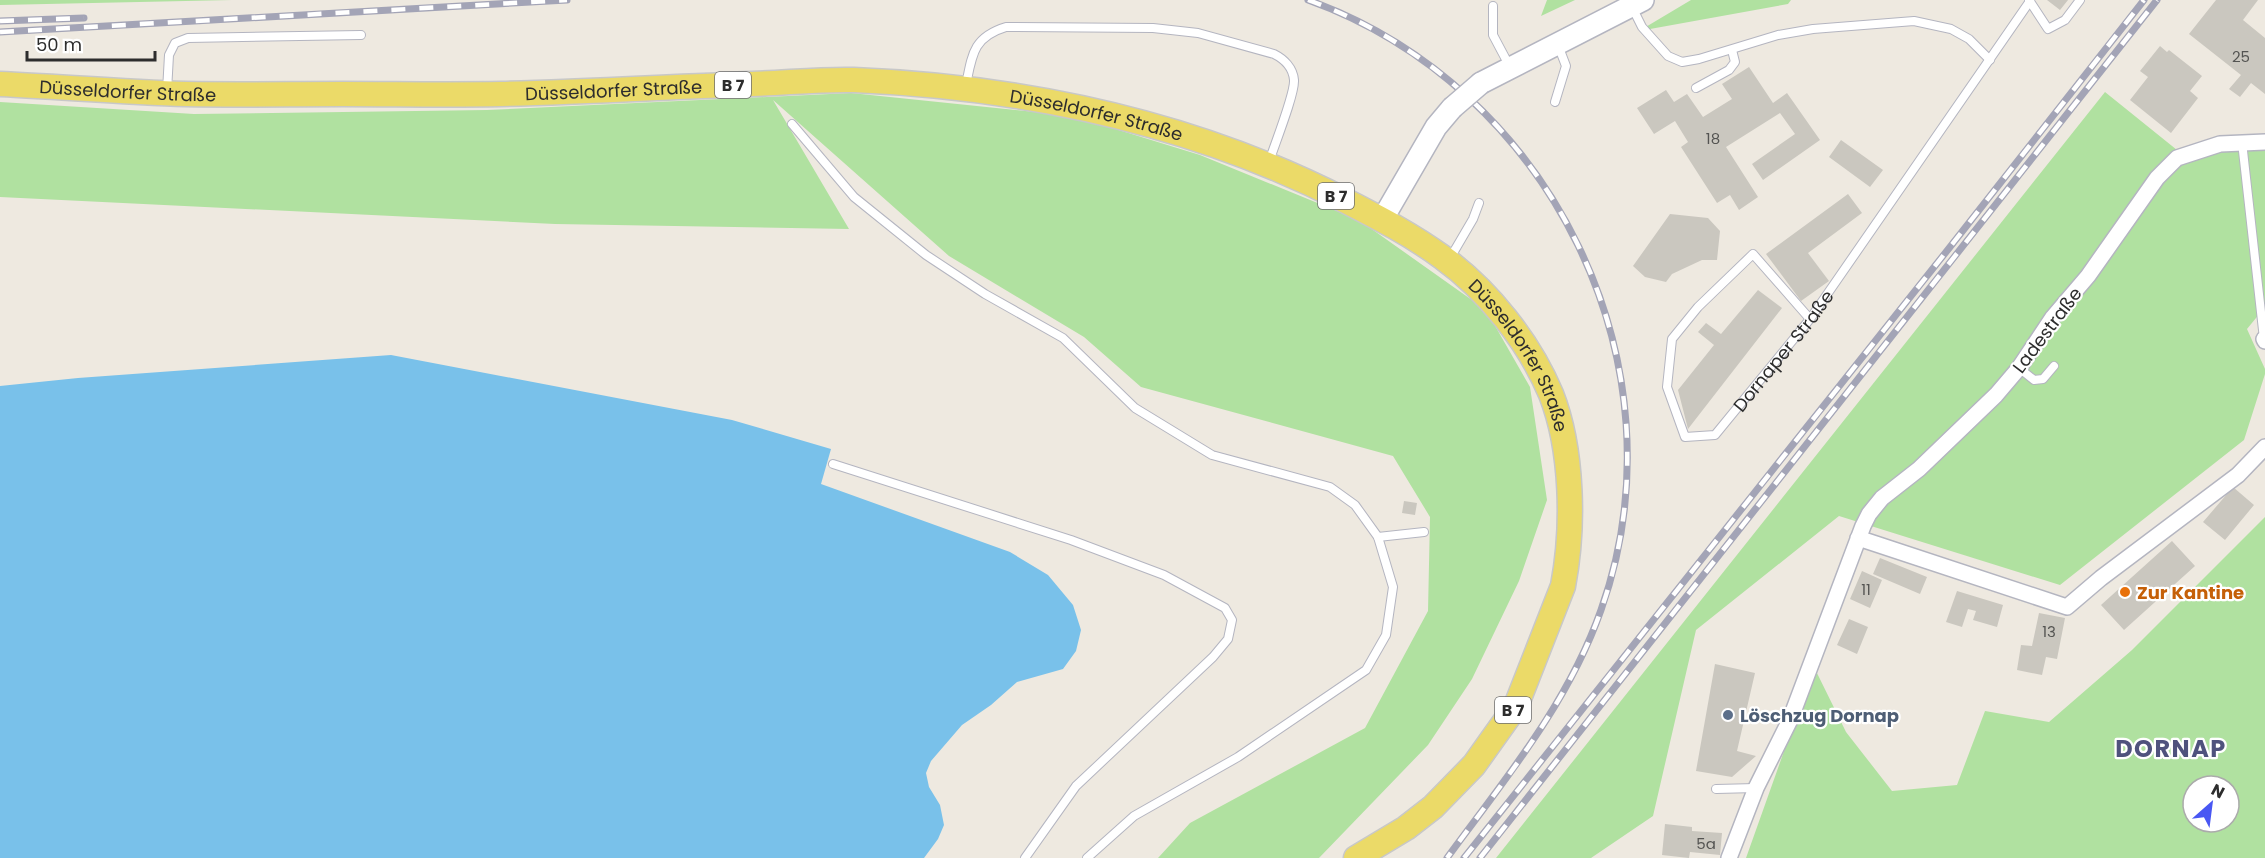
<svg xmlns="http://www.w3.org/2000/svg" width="2265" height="858" viewBox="0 0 2265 858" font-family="Poppins,sans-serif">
  <rect width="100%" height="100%" fill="#eee9e0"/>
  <path fill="#b0e1a0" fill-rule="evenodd" d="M0,0H232L0,5Z
    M1547,0H1575L1541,16Z
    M1691,0H1791L1788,4L1639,31Z
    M2105,92L2177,150L2265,146V307L2247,329L2265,369V374L2244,440L2060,585L1839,516L1696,630L1653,816L1591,858H1496Z
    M851,93L1073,116L1200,155L1359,220L1486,310L1530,387L1547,500L1519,581L1472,679L1428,745L1319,858H1158L1190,823L1365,728L1428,611L1430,517L1393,456L1141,387L1084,337L949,256L773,100L849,229L555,224L0,197V102L194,114L487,110Z
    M2265,517V858H1746L1814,667L1846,732L1892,791L1957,785L1985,711L2049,722L2132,650ZM2193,786H2229V822H2193Z"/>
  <path fill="#79c1ea" d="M391,355L732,420L831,449L821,484L1010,552L1048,575L1073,605L1081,630L1076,651L1063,669L1017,682L991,705L962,725L931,761L926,773L929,787L940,805L944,825L938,839L924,858H0V386L78,378Z"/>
  <path fill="#cac7bf" d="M2047,0H2068L2060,10Z
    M2216,0H2258L2243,20L2265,38V94L2251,83L2240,97L2229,89L2241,75L2189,34Z
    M2160,46L2167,52L2169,50L2202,76L2190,91L2198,98L2171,133L2130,100L2148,77L2140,71Z
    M1749,67L1773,103L1787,93L1820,140L1763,180L1752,164L1795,134L1780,113L1726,147L1758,197L1739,210L1730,195L1717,203L1681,147L1688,142L1675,121L1654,134L1637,108L1666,90L1674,102L1687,94L1703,117L1732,99L1722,84Z
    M1841,140L1883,170L1870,187L1829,157Z
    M1848,194L1862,213L1808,253L1829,281L1801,301L1766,254Z
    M1670,214L1708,218L1720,231L1717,260H1702L1672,274L1666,282L1645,277L1633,266Z
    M1758,290L1782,308L1688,429L1678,390L1714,345L1698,332L1706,323L1721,334Z
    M2233,487L2254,505L2225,540L2203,522Z
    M1404,501L1417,503L1415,515L1402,513Z
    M2172,541L2195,566L2124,630L2101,605Z
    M1880,558L1927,577L1920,594L1873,574Z
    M1862,571L1882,580L1870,608L1850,599Z
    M1957,591L2003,605L1997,627L1973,620L1976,611L1968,609L1962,627L1946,622Z
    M2039,613L2065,618L2057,659L2046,657L2042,675L2017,670L2021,645L2032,646Z
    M1849,619L1868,627L1857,654L1837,645Z
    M1715,664L1755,673L1737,751L1756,756L1732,777L1696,771Z
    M1665,824L1692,827V831L1722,833L1720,855L1690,852L1689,858L1662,855Z"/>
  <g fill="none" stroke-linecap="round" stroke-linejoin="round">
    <defs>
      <g id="lane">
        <path d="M2029,0L2048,29L2065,20L2080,0"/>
        <path d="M1493,6V35L1510,67"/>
        <path d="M1632,7L1642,27L1668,56L1682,62L1699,59L1778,35L1813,29L1914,21L1951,29L1969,39L1990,60"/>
        <path d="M966,85C972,55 973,37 1006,27L1153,28L1198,33L1274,54C1284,59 1293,68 1294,80C1295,94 1274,146 1269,162"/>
        <path d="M1696,88L1729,70L1735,62L1732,50"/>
        <path d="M167,91L169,55L175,43L188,38L361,35"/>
        <path d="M1555,102L1566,66L1558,45"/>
        <path d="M792,124L854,197L926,255L985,294L1063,338L1135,408L1212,455L1330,487L1355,505L1378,537L1393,587L1386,635L1366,670L1238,757L1134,816L1087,858"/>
        <path d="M2242,142L2264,339"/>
        <path d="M1449,260L1473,219L1479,203"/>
        <path id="s1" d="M1810,319L1753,254L1698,307L1672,339L1667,387L1685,437L1715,435L1810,319L2030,1"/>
        <path d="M2019,368L2034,380L2043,379L2054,366"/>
        <path d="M833,464L1071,540L1164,575L1225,608L1232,620L1228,639L1213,657L1076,786L1025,858"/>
        <path d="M1378,537L1424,532"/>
        <path d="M1716,789L1756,788"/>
      </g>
      <path id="street" d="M2264,339L2265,341
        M1858,538L2067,607L2101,578L2238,475L2265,447
        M1729,858L1756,788L1790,720L1863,526L1869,514L1882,498L1919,469L1996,395L2019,368L2053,317L2088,276L2157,178L2177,158L2220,144L2265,142"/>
      <path id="secondary" d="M1481,83L1643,0
        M1382,220L1436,127L1452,108"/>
      <g id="primary">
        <path id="s2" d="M0,84C62,87 124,92 186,94C238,95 291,94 343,94C396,94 449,95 501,94C585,92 668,87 752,84C786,83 820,79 854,80C1024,87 1194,123 1346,201C1379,218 1412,235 1442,257C1488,290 1529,342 1551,394C1573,450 1574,528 1563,586L1516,706L1474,765L1433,807L1406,828L1356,858"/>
      </g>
    </defs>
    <use href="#lane" stroke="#b4b5c0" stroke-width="10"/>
    <use href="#street" stroke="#b4b5c0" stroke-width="18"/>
    <use href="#secondary" stroke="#b4b5c0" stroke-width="24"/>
    <use href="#primary" stroke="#c8c8c8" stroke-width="27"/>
    <use href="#lane" stroke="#fff" stroke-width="8"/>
    <use href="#street" stroke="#fff" stroke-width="15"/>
    <use href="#secondary" stroke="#fff" stroke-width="21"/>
    <use href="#primary" stroke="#ebda68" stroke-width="24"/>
    <defs>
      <path id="rail" d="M1308,0C1551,87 1688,365 1601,610C1568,704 1505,779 1447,858
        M0,21L84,18
        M0,32L567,0
        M1464,858L1950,247L2144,0
        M1480,858L2157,0"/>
    </defs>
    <use href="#rail" stroke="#a3a4b6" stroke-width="7"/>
    <use href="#rail" stroke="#fff" stroke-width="4.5" stroke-dasharray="14" stroke-linecap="butt"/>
    <defs>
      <path id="secondary-bridge" d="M1452,108L1481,83"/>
    </defs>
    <use href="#secondary-bridge" stroke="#b4b5c0" stroke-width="24" stroke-linecap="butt"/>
    <use href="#secondary-bridge" stroke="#fff" stroke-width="21"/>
  </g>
  <circle fill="#e8710a" stroke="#fff" stroke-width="2" cx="2125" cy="592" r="6"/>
  <circle fill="#5c6f8a" stroke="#fff" stroke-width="2" cx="1728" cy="715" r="6"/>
  <g text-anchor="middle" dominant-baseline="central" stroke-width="4.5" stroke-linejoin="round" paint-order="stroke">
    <g font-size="15" fill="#545452">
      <text x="2241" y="56">25</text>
      <text x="1713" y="138">18</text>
      <text x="1866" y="589">11</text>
      <text x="2049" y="631">13</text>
      <text x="1706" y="843">5a</text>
    </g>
    <g fill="#fff" stroke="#6c6c6c" stroke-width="1.5">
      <rect x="715" y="72" width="36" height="26" rx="4.5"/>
      <rect x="1318" y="183" width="36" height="26" rx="4.5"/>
      <rect x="1495" y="697" width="36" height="26" rx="4.5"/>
    </g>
    <g font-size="16" font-weight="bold" fill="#2d2d2d">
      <text x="733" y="85">B 7</text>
      <text x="1336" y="196">B 7</text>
      <text x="1513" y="710">B 7</text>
    </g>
    <g font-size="18" fill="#2d2d2d" stroke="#fff">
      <text stroke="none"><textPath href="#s2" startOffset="128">Düsseldorfer Straße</textPath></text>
      <text stroke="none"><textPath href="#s2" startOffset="614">Düsseldorfer Straße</textPath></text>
      <text stroke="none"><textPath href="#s2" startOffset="1100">Düsseldorfer Straße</textPath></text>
      <text transform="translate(2047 330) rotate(-53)">Ladestraße</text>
      <text stroke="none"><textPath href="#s1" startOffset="444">Dornaper Straße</textPath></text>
      <text stroke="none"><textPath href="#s2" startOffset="1604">Düsseldorfer Straße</textPath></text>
    </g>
    <g font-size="18" font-weight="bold" fill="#c56008" stroke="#fff" text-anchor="start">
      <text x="2137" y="592">Zur Kantine</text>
    </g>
    <g font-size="18" font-weight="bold" fill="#4e5e75" stroke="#fff" text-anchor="start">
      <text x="1740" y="715">Löschzug Dornap</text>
    </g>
    <g font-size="24" font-weight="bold" letter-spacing="1.5" fill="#4f527d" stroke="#fff">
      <text x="2171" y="748">DORNAP</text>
    </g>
  </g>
  <g transform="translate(2211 804) rotate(28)"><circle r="28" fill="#ffffff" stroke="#ababab" stroke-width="1.5"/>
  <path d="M0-4.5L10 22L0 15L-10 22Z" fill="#4957f3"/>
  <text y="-9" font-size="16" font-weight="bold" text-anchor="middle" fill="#2d2d2d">N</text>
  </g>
  <path d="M27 51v9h128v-9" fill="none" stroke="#2d2d2d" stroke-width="3"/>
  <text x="36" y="51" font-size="18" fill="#2d2d2d" stroke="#ffffff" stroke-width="4.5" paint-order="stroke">50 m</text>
</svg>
